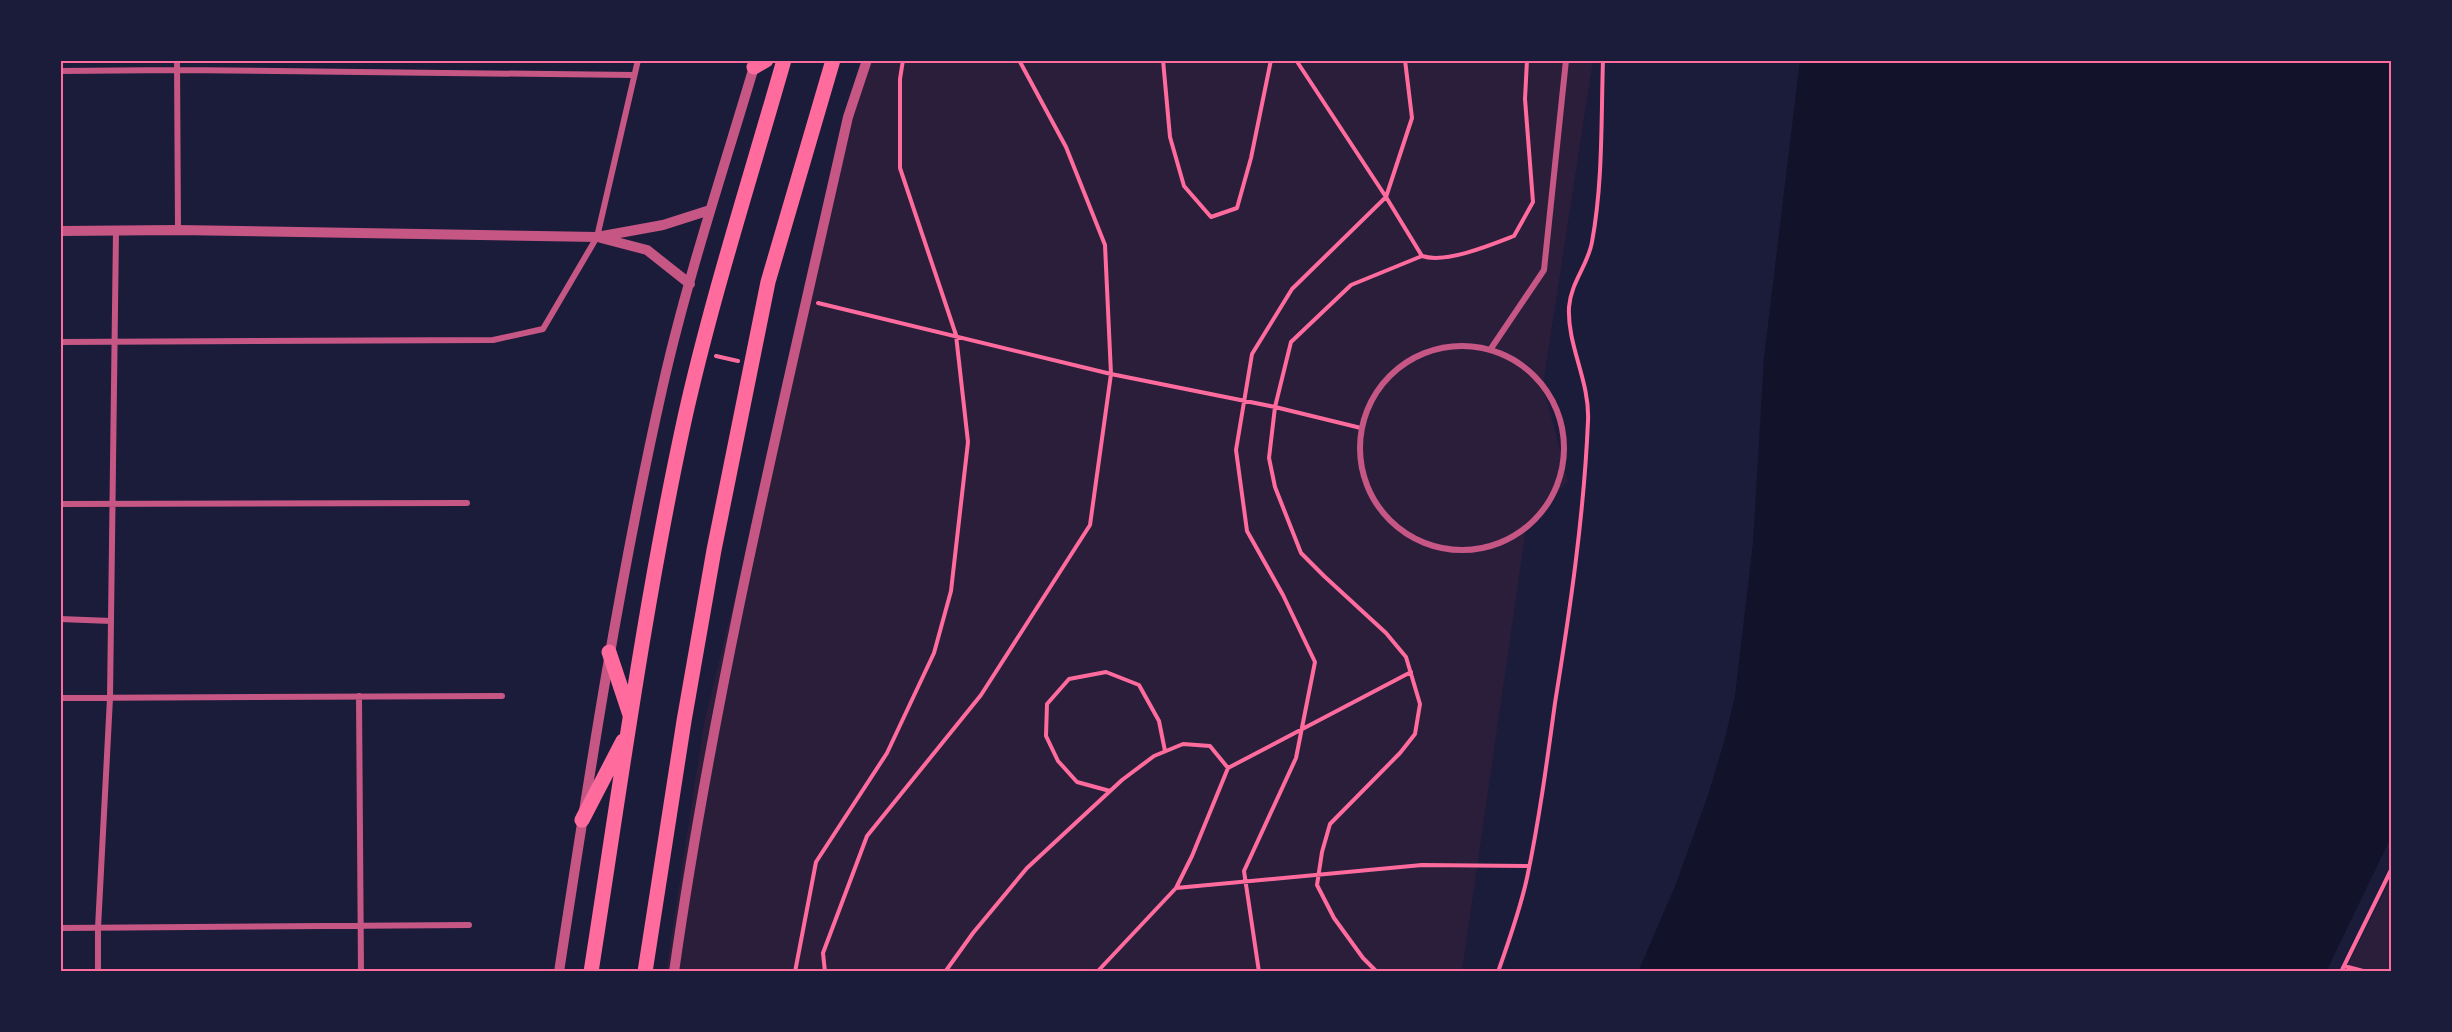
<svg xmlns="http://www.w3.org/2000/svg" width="2452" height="1032" viewBox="0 0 2452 1032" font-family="'Libre Baskerville',serif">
  <rect width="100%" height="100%" fill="#1b1b3a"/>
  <path fill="#2a1e3b" d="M866,60H1593L1543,385L1568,481L1526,528L1462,972H666L704,723Z
    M2392,877V972H2344Z"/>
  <path fill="#12122b" d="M1800,60H2392V835L2326,972H1638L1676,884L1709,792L1724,742L1735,696L1753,543L1764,358Z"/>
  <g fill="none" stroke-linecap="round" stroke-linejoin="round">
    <path stroke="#ff6b9d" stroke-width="4" d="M1163,60L1170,137L1184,186L1211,217L1237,208L1251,158L1271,60
      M1296,60L1386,197L1422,256C1445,264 1491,245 1514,236L1533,202L1525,99L1527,60
      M818,303L1111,374L1275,407L1361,428
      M716,356L738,361
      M1110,791L1077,782L1058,761L1046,736L1047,704L1069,679L1106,672L1139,685L1159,721L1165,751
      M1176,888L1422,865L1529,866
      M2344,966L2367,972
      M795,972L816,862L887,753L934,653L951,591L968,442L956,335L900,168V79L903,60
      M825,972L823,953L867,836L981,695L1090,525L1111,374L1105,245L1066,147L1019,60
      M945,972L973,933L1027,868L1122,780L1154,756L1183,744L1210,746L1228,768
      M1097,972L1176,888L1192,856L1228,768L1411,672
      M1259,972L1244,871L1296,758L1315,662L1283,595L1247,531L1236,450L1252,354L1292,289L1386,197L1412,118L1405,60
      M1377,972L1363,958L1334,918L1317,885L1322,852L1330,824L1400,753L1415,734L1420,704L1406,657L1386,633L1324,576L1301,553L1275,487L1269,458L1275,407L1291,342L1351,285L1422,256
      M1498,972C1509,941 1520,910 1527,878C1539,821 1547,762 1555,703C1570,610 1584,515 1588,421C1590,381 1567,346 1569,307C1571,282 1588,265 1592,242C1603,182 1601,121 1603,60
      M2341,972L2392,868"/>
    <path stroke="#c65784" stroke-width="6" d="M177,60L178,230
      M60,71L177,70L634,75
      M60,342L493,340L543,329L597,237L638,60
      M1360 448a102 102 0 1 1 204 0a102 102 0 1 1-204 0Z
      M1490,350L1544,270L1566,60
      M60,504L467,503
      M60,619L111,621
      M359,696L361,972
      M60,698L502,696
      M60,928L469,925
      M98,972V928L110,698L116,231"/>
    <path stroke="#c65784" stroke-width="10" d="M60,231L178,230L597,237L663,225L710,210
      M601,238L647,250L690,284
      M559,972C589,776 619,579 663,385C688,275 724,168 756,60
      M674,972C715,684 784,401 848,117L867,60"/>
    <path stroke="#ff6b9d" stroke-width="15" d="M754,67L766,60
      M609,652L630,715
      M582,820L623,741
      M591,972C620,787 645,600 685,417C712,297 750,179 784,60
      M645,972L684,721L714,550L768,282L833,60"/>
  </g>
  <rect width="2452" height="1032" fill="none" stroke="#1b1b3a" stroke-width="123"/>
  <rect x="62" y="62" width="2328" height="908" fill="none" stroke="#ff6b9d" stroke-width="2"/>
</svg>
